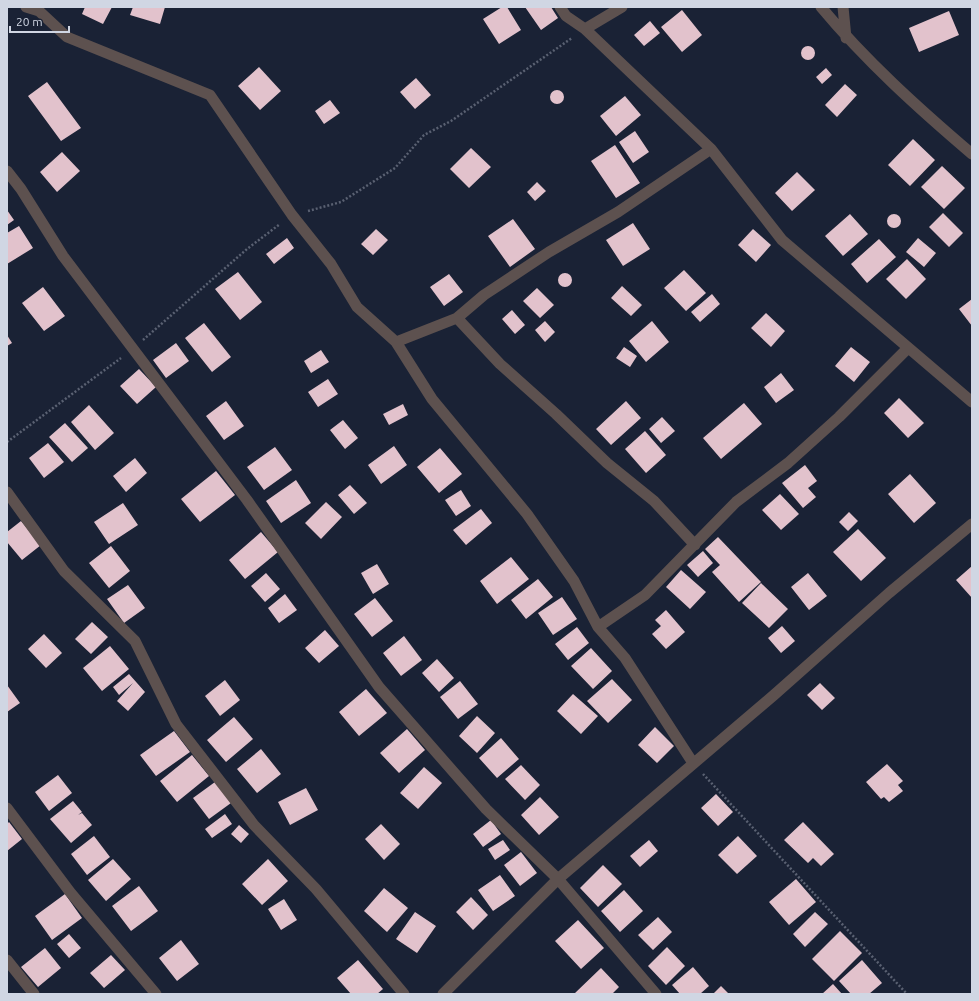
<svg xmlns="http://www.w3.org/2000/svg" width="979" height="1001" viewBox="0 0 979 1001" font-family="Ubuntu,sans-serif">
  <rect width="100%" height="100%" fill="#1a2235"/>
  <path fill="#e2c2cc" d="M85,7H112L103,24L82,14Z
    M133,7H165L160,24L130,15Z
    M502,7H507L521,30L499,44L483,19Z
    M525,7H551L558,18L541,30Z
    M682,10L702,35L682,52L661,27Z
    M949,11L959,35L919,52L909,28Z
    M650,21L660,33L644,46L634,35Z
    M801 53a7 7 0 1 1 14 0a7 7 0 1 1-14 0Z
    M259,67L281,91L260,110L238,86Z
    M826,68L832,75L822,84L816,77Z
    M416,78L431,95L415,109L400,92Z
    M47,82L81,128L61,141L28,96Z
    M845,84L857,95L837,117L825,105Z
    M550 97a7 7 0 1 1 14 0a7 7 0 1 1-14 0Z
    M625,96L641,115L616,136L600,116Z
    M330,100L340,113L324,124L315,111Z
    M635,131L649,152L633,163L619,142Z
    M913,139L935,160L910,186L888,165Z
    M615,145L640,183L616,198L591,161Z
    M471,148L491,167L469,188L450,169Z
    M62,152L80,171L57,192L40,172Z
    M942,166L965,188L944,209L921,187Z
    M797,172L815,190L792,211L775,193Z
    M537,182L546,191L535,201L527,192Z
    M7,210L14,220L7,225Z
    M943,213L963,233L949,247L929,227Z
    M887 221a7 7 0 1 1 14 0a7 7 0 1 1-14 0Z
    M850,214L868,234L843,256L825,236Z
    M513,219L535,249L510,267L488,236Z
    M633,223L650,249L623,266L606,240Z
    M19,226L33,248L7,264V233Z
    M376,229L388,240L373,255L361,244Z
    M753,229L771,245L756,262L738,245Z
    M287,238L294,248L274,264L266,254Z
    M918,238L936,253L924,267L906,252Z
    M879,239L896,257L867,283L851,264Z
    M907,259L926,279L906,299L886,279Z
    M684,270L706,293L686,311L664,288Z
    M238,272L262,302L240,320L215,289Z
    M558 280a7 7 0 1 1 14 0a7 7 0 1 1-14 0Z
    M449,274L463,292L444,306L430,287Z
    M622,286L642,305L631,316L611,298Z
    M43,287L65,316L44,331L22,303Z
    M537,288L554,305L540,318L523,301Z
    M712,294L720,304L700,322L691,312Z
    M972,299V326L959,309Z
    M512,310L525,325L515,334L502,319Z
    M766,313L785,331L771,347L751,328Z
    M545,321L555,332L545,342L535,330Z
    M652,321L669,342L646,362L629,341Z
    M204,323L231,357L212,372L185,338Z
    M7,335L12,343L7,346Z
    M176,343L189,361L166,378L153,360Z
    M624,347L637,356L630,367L616,358Z
    M851,347L870,362L854,382L835,366Z
    M321,350L329,362L311,373L304,361Z
    M139,369L156,387L137,404L120,386Z
    M781,373L794,390L776,403L764,387Z
    M328,379L338,394L318,407L308,392Z
    M899,398L924,423L908,438L884,413Z
    M226,401L244,426L224,440L206,416Z
    M626,401L641,418L611,445L596,429Z
    M744,403L762,424L721,459L703,438Z
    M403,404L408,415L389,425L383,414Z
    M89,405L114,433L95,450L71,422Z
    M662,417L675,431L661,443L649,429Z
    M343,420L358,438L345,449L330,430Z
    M65,423L88,448L72,462L49,437Z
    M645,431L666,455L646,473L625,449Z
    M48,443L64,462L44,478L29,458Z
    M394,446L407,465L381,484L368,465Z
    M275,447L292,470L264,490L247,467Z
    M440,448L462,474L439,493L417,467Z
    M135,458L147,473L126,492L113,476Z
    M805,465L817,481L808,488L816,497L803,508L782,483Z
    M216,471L235,495L200,522L181,499Z
    M910,474L936,503L914,523L888,494Z
    M296,480L311,503L281,523L266,501Z
    M350,485L367,503L354,514L338,495Z
    M461,490L471,506L456,516L445,500Z
    M780,494L799,514L781,530L762,510Z
    M326,502L342,517L321,539L305,523Z
    M123,503L138,525L109,544L94,522Z
    M481,509L492,523L466,545L453,530Z
    M849,512L858,521L848,531L839,522Z
    M21,521L41,545L22,560L7,542V532Z
    M858,529L886,558L861,581L833,552Z
    M261,532L278,552L245,579L229,560Z
    M718,537L761,582L739,602L712,572L720,565L705,549Z
    M111,546L130,571L109,588L89,563Z
    M703,551L713,563L698,577L687,565Z
    M511,557L529,579L497,604L480,581Z
    M377,564L389,584L373,594L361,573Z
    M972,566V598L956,580Z
    M681,570L706,592L690,609L666,587Z
    M266,573L280,589L265,602L251,586Z
    M808,573L827,596L809,610L791,587Z
    M538,579L553,597L526,619L511,600Z
    M761,583L788,609L769,628L742,603Z
    M128,585L145,608L124,623L107,599Z
    M285,594L297,610L279,623L268,608Z
    M562,597L577,619L553,635L538,613Z
    M375,598L393,621L372,637L354,614Z
    M666,610L685,632L666,649L652,634L661,626L655,620Z
    M92,622L108,637L91,654L75,639Z
    M782,626L795,641L781,653L768,638Z
    M577,627L589,643L568,660L555,644Z
    M325,630L339,646L319,663L305,648Z
    M44,634L62,653L46,668L28,649Z
    M404,636L422,660L401,676L383,653Z
    M110,646L129,669L102,691L83,668Z
    M591,648L612,671L593,689L571,666Z
    M437,659L454,678L439,692L422,673Z
    M129,674L145,692L128,711L117,701L133,683L119,695L113,687Z
    M612,679L632,700L608,723L587,701Z
    M225,680L240,700L220,716L205,696Z
    M460,681L478,704L458,719L440,697Z
    M820,683L835,698L822,710L807,695Z
    M7,685L20,703L7,712Z
    M366,689L387,713L359,736L339,712Z
    M573,694L598,716L581,734L557,711Z
    M477,716L495,733L477,753L459,736Z
    M234,717L253,739L226,762L207,740Z
    M655,727L674,746L657,763L638,745Z
    M407,729L425,750L399,773L380,753Z
    M174,731L190,752L156,776L140,755Z
    M501,738L519,759L497,778L479,758Z
    M261,749L281,774L257,793L237,769Z
    M192,755L209,776L177,802L160,781Z
    M887,764L903,781L898,785L903,791L889,802L884,797L881,799L866,782Z
    M521,765L540,785L525,800L505,779Z
    M424,767L442,783L418,809L400,793Z
    M58,775L72,793L49,811L35,792Z
    M215,782L231,803L209,819L193,798Z
    M306,788L318,810L290,825L278,802Z
    M716,794L733,812L718,826L701,808Z
    M540,797L559,817L539,835L521,815Z
    M73,801L82,812L78,815L82,813L92,825L71,843L50,819Z
    M225,814L232,824L212,838L205,829Z
    M491,820L501,834L483,847L473,834Z
    M9,822L22,839L7,851V824Z
    M803,822L834,854L821,866L813,858L808,863L784,840Z
    M381,824L400,844L384,860L365,839Z
    M239,825L249,834L241,843L231,834Z
    M94,836L110,857L87,875L71,854Z
    M738,836L757,856L737,874L718,855Z
    M503,840L510,850L495,860L488,849Z
    M649,840L658,851L640,867L630,856Z
    M521,852L537,873L520,886L504,865Z
    M113,859L131,879L106,901L88,880Z
    M268,859L288,881L262,905L242,884Z
    M603,865L622,884L598,907L580,888Z
    M500,875L515,896L493,911L478,890Z
    M796,879L816,902L789,925L769,902Z
    M139,886L158,911L131,931L112,906Z
    M384,888L408,908L387,932L364,911Z
    M624,890L643,911L620,932L601,911Z
    M65,894L82,918L52,940L35,916Z
    M471,897L488,915L473,930L456,912Z
    M284,899L297,920L281,930L268,909Z
    M415,912L436,926L417,953L396,939Z
    M815,912L828,924L805,947L793,934Z
    M658,917L672,932L653,950L638,935Z
    M578,920L604,948L581,969L555,941Z
    M840,931L862,953L834,981L812,959Z
    M69,934L81,948L69,958L57,944Z
    M181,940L199,964L177,981L159,958Z
    M667,947L685,966L666,985L648,966Z
    M45,948L61,968L38,987L21,967Z
    M111,955L125,970L104,988L90,973Z
    M358,960L383,989L377,994H351L337,978Z
    M862,960L882,983L869,994H851L839,981Z
    M693,967L709,986L700,994H680L672,985Z
    M601,968L619,987L612,994H576L575,993Z
    M833,984L842,994H822Z
    M721,986L729,994H713Z"/>
  <g fill="none" stroke-linecap="round" stroke-linejoin="round">
    <path stroke="#5a6172" stroke-width="2.5" stroke-dasharray="2 2" stroke-linecap="butt" d="M308,211L341,202L395,168L424,135L451,121L572,38
      M143,340L247,249L280,224
      M7,442L121,358
      M703,774L907,994"/>
    <path stroke="#5d514f" stroke-width="11" d="M26,7L39,11L67,37L210,95L292,215L331,264L357,307L396,342L457,318L484,295L549,252L618,212L711,149
      M560,7L566,16L585,29L711,149L782,240L972,402
      M821,7C866,61 918,108 972,154
      M843,7L846,38
      M585,29L622,7
      M7,171L21,189L63,256L247,500L379,687L486,809L558,879L656,994
      M457,318L500,364L556,414L607,463L654,501L695,545
      M396,342L432,399L527,514L574,581L598,627L625,658L693,763
      M7,492L64,571L135,641L176,724L254,825L316,889L404,994
      M598,627L645,595L736,502L788,463L839,417L908,348
      M7,808L70,892L156,994
      M7,960L34,994
      M443,994L558,879L774,695L889,593L972,524"/>
  </g>
  <rect width="979" height="1001" fill="none" stroke="#d0d6e3" stroke-width="16"/>
  <path d="M10 26v6h59v-6" fill="none" stroke="#d0d6e3" stroke-width="2"/>
  <text x="16" y="26" font-size="12" fill="#d0d6e3" stroke="#1a2235" stroke-width="3" paint-order="stroke">20 m</text>
</svg>
